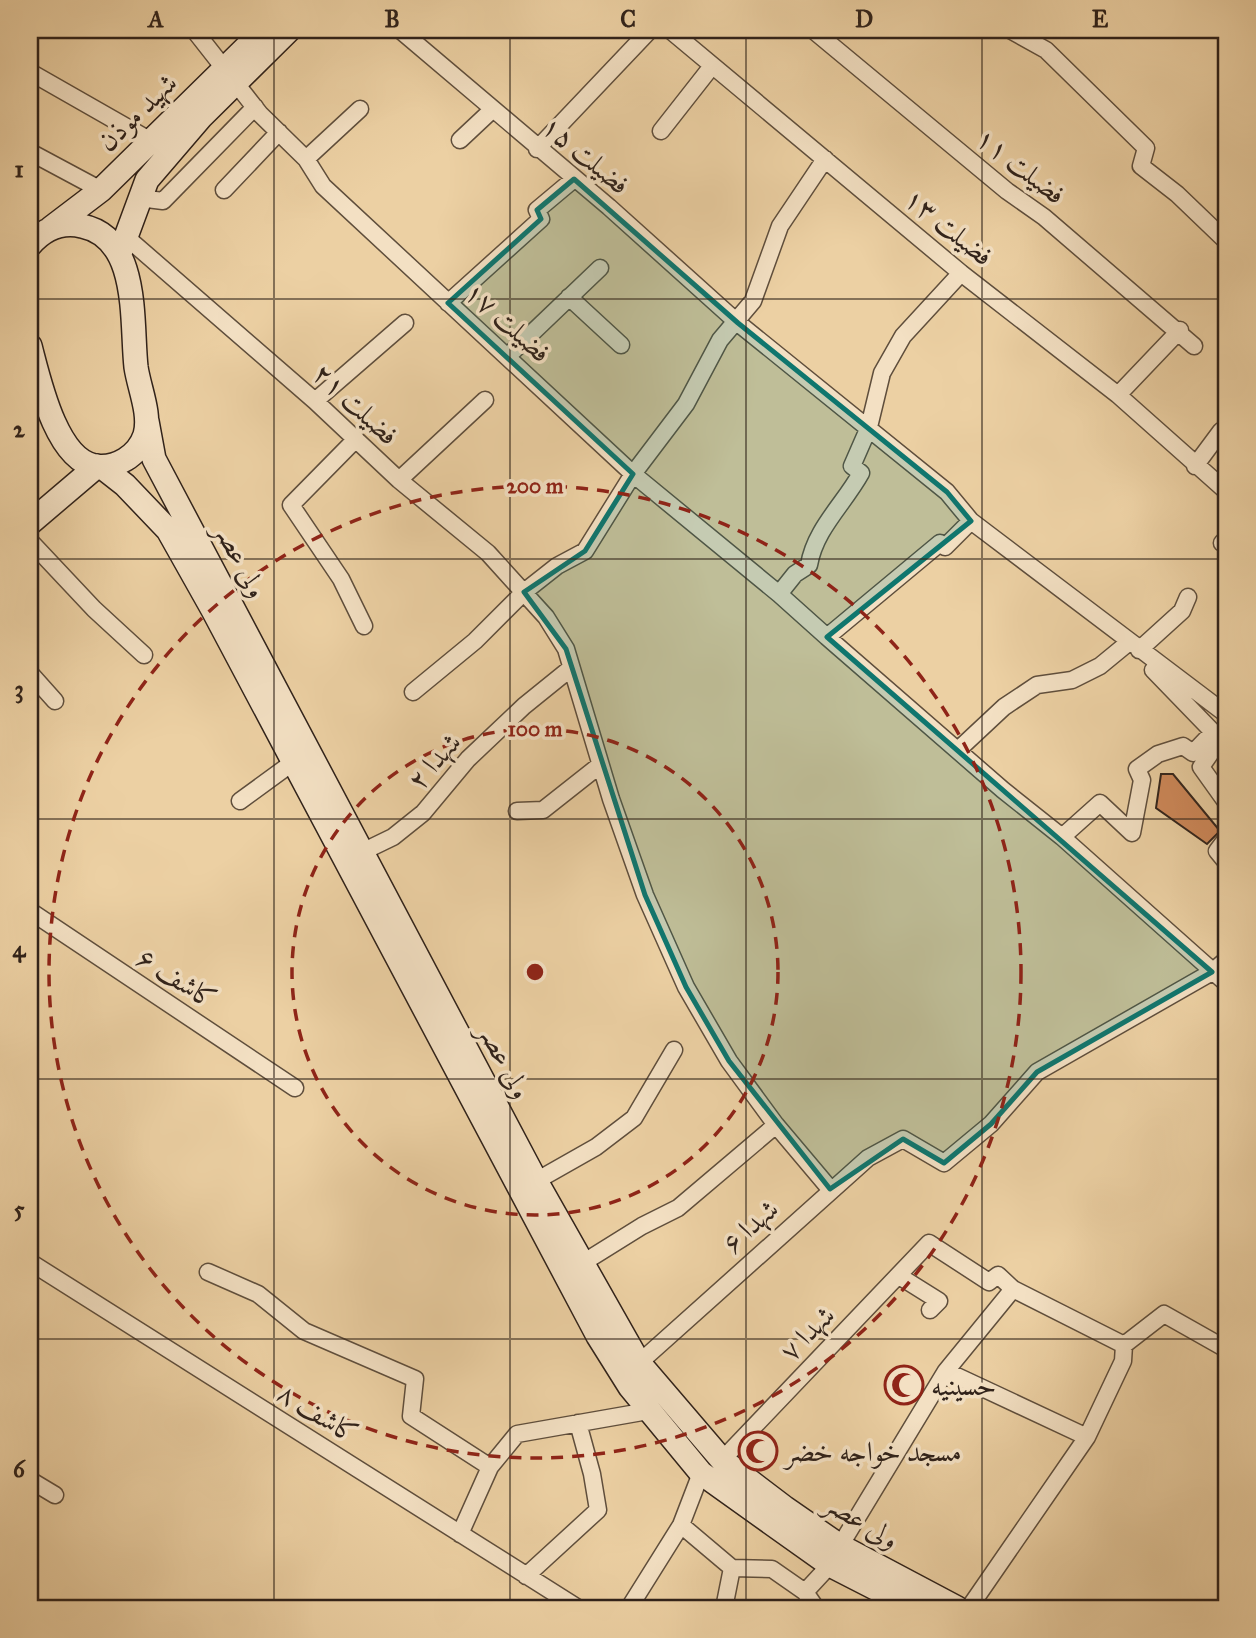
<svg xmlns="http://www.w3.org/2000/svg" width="1256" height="1638" viewBox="0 0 1256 1638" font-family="'IM FELL Great Primer',Amiri,serif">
  <rect width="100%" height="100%" fill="#ecd0a3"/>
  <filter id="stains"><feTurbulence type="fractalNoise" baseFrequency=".00286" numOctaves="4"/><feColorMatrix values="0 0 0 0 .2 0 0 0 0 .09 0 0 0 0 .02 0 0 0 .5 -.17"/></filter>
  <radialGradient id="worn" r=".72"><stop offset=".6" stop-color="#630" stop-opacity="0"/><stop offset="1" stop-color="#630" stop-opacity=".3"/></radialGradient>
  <path fill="#cf8859" stroke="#30221a" stroke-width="2" d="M1161,774H1173L1220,831L1207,844L1156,808Z"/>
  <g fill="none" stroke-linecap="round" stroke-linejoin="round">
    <defs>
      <path id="street" d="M194,30L260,114L306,159L323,186L633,474L779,594
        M400,30L609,207L738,323L947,492L971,521L1226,714
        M670,30L961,273L1118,395L1226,491
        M813,30L1007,191L1044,217L1194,346
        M1010,30L1046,50L1146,148L1141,166L1177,194L1226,241
        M30,72L151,141
        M661,131L712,66
        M460,140L492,110
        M537,149L650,30
        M30,152L101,190
        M306,159L360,109
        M224,190L279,132
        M139,198L163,201L255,107
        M125,236L315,401L399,480L488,553L546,617L566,649L611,799L645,895L686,987L729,1061L776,1125L830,1189
        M569,297L621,345
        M448,303L541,219L537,210L574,179
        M508,356L600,268
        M1118,395L1180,330
        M315,401L405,323
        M356,439L291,505L341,579L364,626
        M1195,466L1221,431L1226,436
        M399,480L485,400
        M971,521L945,547L940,543L827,637L1003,790L1062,837
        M30,541L94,609L144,655
        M1222,543L1226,539
        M827,637L779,594L795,574L809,565C815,529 844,504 861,473L852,466L869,427L882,373L903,336L961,273
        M1139,650L1182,611L1188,597
        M1153,670L1213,732L1193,753L1183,746L1158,754L1137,769L1142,780L1132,833L1100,803L1062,837L1226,983
        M30,673L55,701
        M413,692L475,641L524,592L557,566L585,551L633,474L686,404L720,340L753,301L780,226L825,159
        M1226,731L1201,767L1226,802
        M958,750L1004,707L1037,685L1072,680L1100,666L1128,643
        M240,801L292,763
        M517,811L543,810L600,765
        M1226,839L1217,851L1226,862
        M362,852L393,837L423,813L468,759L524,706L571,668
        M30,911L295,1088
        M536,1181L596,1147L634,1118L674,1050
        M30,1262L578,1608
        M581,1264L642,1226L678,1208L776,1125
        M208,1272L258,1294L304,1331L415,1379L411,1416L490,1467
        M899,1276L939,1301L930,1310
        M1013,1289L946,1371L1087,1437
        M1124,1345L1164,1314L1226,1349
        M639,1363L868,1158L903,1139L944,1163L991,1124L1037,1072L1212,972L1226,960
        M722,1460L929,1243L989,1282L998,1275L1013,1289L1124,1345L1123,1361L1087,1437L969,1608
        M30,1480L55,1495
        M681,1525L732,1568L772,1569L805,1592L816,1608
        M460,1534L490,1467L517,1434L648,1411
        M840,1546L946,1371
        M526,1576L598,1510L592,1474L578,1423
        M805,1592L830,1565
        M629,1608L681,1525L701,1473
        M724,1608L732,1568
        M1225,1608L1226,1606"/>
      <path id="secondary" d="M51,228L101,190L264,30
        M30,245C43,230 61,221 82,226C140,238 131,321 136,367C139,388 151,414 145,435C138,456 116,469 95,466C56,459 39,380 30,346
        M120,253L147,180L201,117L289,30
        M147,421L154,459L536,1181L639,1363L722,1460L785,1508L840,1546L957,1608
        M102,467L125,485L168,530L213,610L598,1336L630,1387L701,1473L830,1565L914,1608
        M30,523L97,466"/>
    </defs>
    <use href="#street" stroke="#5f4e3c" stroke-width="19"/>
    <use href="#secondary" stroke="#30221a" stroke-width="26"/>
    <use href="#street" stroke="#f3e0c3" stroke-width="16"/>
    <use href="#secondary" stroke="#f3e0c3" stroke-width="23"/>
  </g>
  <path fill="#0f766e" fill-opacity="0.2" stroke="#0f766e" stroke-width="5" stroke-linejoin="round" d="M574,179L738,323L947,492L971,521L827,637L1212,972L1037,1072L991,1124L944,1163L903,1139L830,1189L729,1061L686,987L645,895L566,649L524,592L585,551L633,474L448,303L541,219L537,210Z"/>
  <path fill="none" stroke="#30221a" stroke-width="2" stroke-opacity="0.55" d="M274,30V1608M510,30V1608M746,30V1608M982,30V1608M30,299H1226M30,559H1226M30,819H1226M30,1079H1226M30,1339H1226"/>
  <g fill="none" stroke="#8f2418" stroke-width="3.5" stroke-dasharray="12 9">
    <circle cx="535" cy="972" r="243"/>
    <circle cx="535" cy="972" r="486"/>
  </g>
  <defs>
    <symbol id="mosque-ring" viewBox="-11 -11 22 22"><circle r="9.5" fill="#f3e0c3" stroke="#8f2418" stroke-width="1.5"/><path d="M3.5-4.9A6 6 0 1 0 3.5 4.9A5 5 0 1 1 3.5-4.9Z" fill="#8f2418"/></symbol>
  </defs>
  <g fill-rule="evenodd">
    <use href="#mosque-ring" x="882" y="1363" width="44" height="44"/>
    <use href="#mosque-ring" x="736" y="1429" width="44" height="44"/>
  </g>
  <g text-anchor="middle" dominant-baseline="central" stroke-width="7" stroke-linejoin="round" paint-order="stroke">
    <g font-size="28" fill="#30221a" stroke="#f3e0c3">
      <text transform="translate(137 112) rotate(-44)">شهید موذن</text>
      <text transform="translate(586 155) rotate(40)">فضیلت ۱۵</text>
      <text transform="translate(1021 166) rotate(38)">فضیلت ۱۱</text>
      <text transform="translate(949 227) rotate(39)">فضیلت ۱۳</text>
      <text transform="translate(508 322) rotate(42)">فضیلت ۱۷</text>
      <text transform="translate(356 404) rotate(43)">فضیلت ۲۱</text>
      <text transform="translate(241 560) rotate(62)">ولی عصر</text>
      <text transform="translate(434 761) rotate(-49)">شهدا ۲</text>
      <text transform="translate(177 978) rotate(33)">کاشف ۶</text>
      <text transform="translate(505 1061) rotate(62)">ولی عصر</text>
      <text transform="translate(750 1226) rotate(-42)">شهدا ۶</text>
      <text transform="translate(807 1333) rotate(-45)">شهدا ۷</text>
      <text transform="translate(318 1413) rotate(32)">کاشف ۸</text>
      <text transform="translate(862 1521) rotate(31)">ولی عصر</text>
    </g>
    <g font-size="28" fill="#30221a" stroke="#f3e0c3" text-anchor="start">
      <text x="931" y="1385">حسینیه</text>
      <text x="785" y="1451">مسجد خواجه خضر</text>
    </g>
  </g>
  <circle cx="535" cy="972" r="10" fill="#8f2418" stroke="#f3e0c3" stroke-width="3.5"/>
  <g font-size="21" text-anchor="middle" font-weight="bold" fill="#8f2418" stroke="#f3e0c3" stroke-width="7" stroke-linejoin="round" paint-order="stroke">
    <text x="535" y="493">200 m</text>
    <text x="535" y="736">100 m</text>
  </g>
  <rect width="1256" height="1638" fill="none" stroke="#ecd0a3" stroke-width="77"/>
  <rect x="38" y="38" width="1180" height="1562" fill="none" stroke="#30221a" stroke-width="2.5"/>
  <g font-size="23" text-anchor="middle" font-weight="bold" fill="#30221a">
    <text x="156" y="27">A</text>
    <text x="392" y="27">B</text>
    <text x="628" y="27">C</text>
    <text x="864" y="27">D</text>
    <text x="1100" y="27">E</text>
    <text x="19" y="177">1</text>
    <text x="19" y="437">2</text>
    <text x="19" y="697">3</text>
    <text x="19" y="957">4</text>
    <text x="19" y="1217">5</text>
    <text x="19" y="1477">6</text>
  </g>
  <rect width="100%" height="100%" filter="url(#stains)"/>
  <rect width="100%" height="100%" fill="url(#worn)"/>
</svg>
